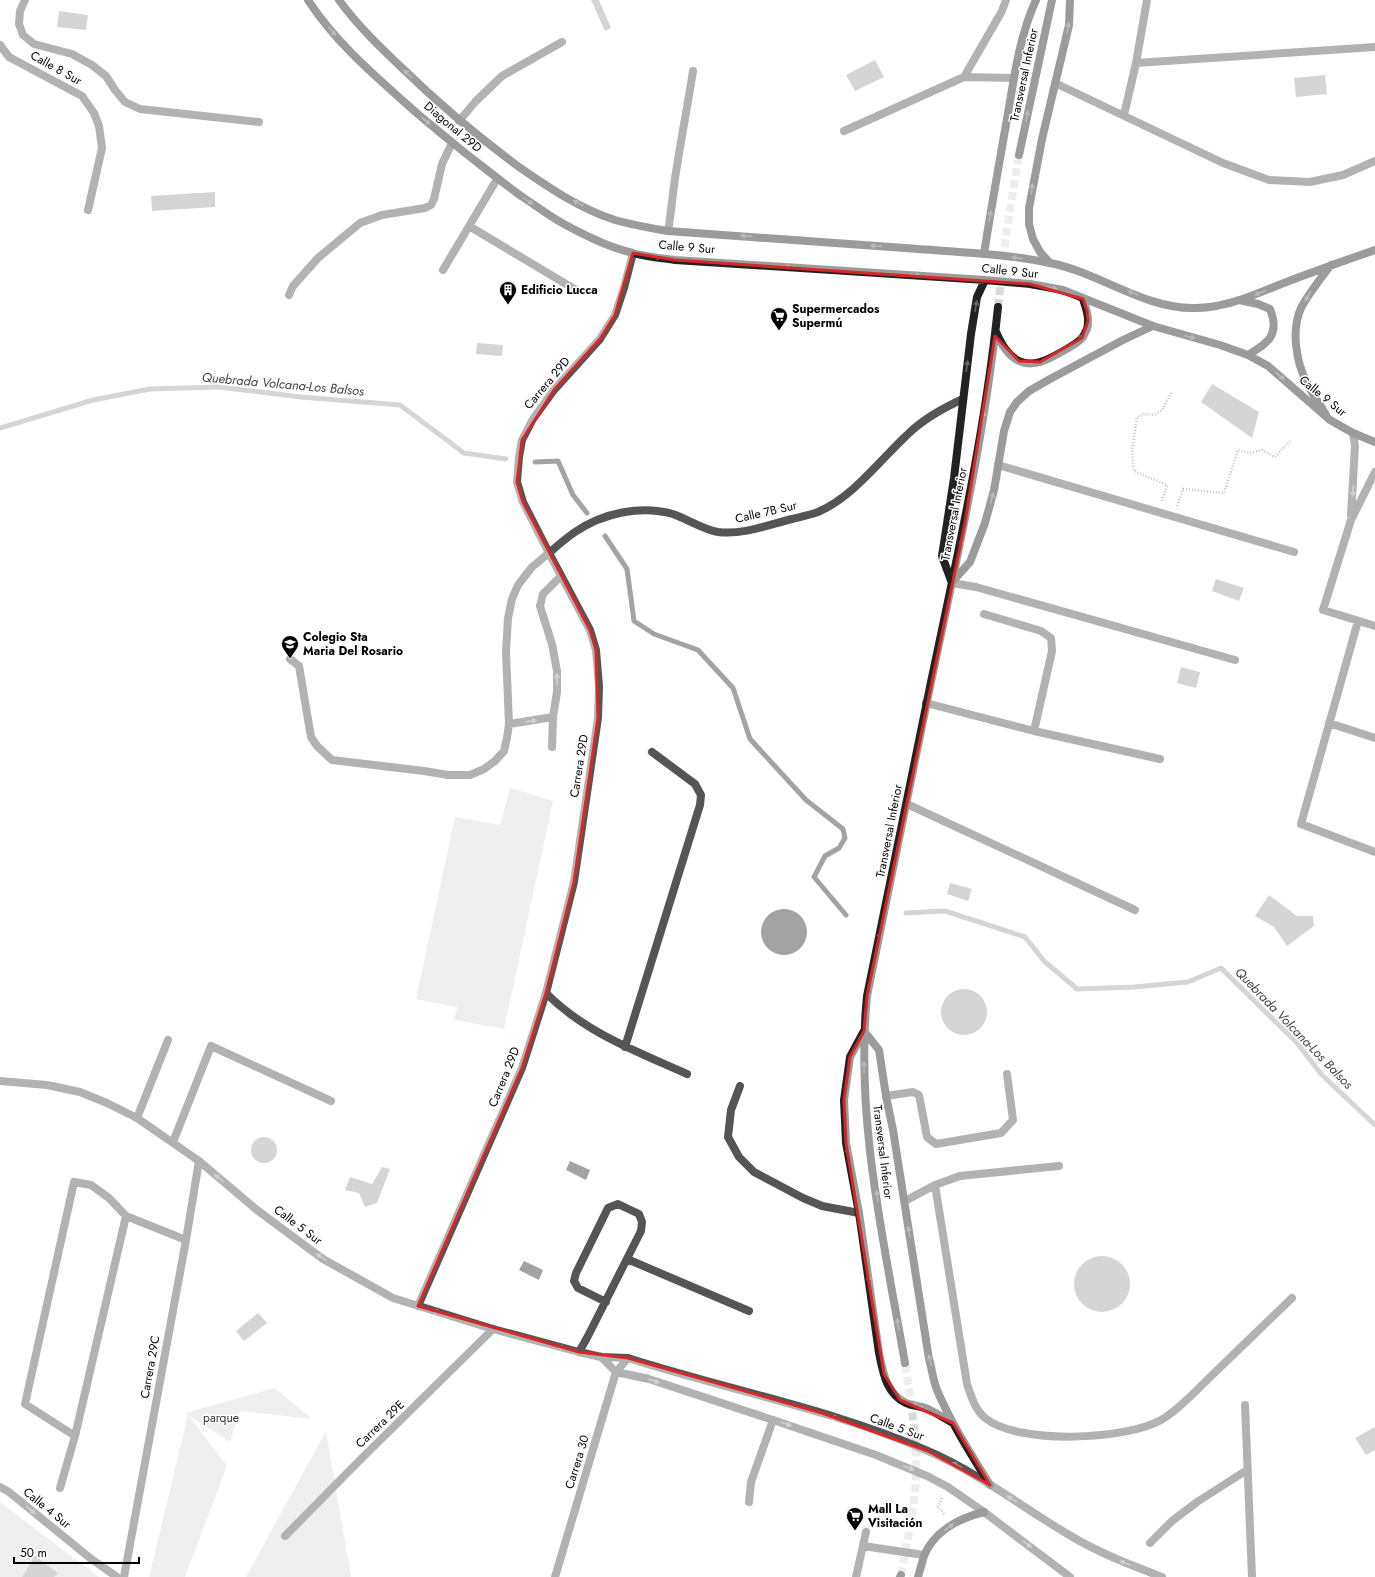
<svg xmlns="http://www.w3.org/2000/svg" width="1375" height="1577" viewBox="0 0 1375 1577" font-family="Jost,sans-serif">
  <rect width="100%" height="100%" fill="#fff"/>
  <path fill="#dcdcdc" d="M510,788L553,801L504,1029L454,1020L457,1007L416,999L455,817L500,825Z
    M275,1388L312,1419L240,1411L230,1442L189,1416L227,1466L185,1577H149L188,1415L185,1413Z
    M326,1431L351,1577H246Z
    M0,1502L99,1577H0Z"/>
  <path fill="#a3a3a3" d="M591,0H599L611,28L605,31Z
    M59,11L88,15L86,30L57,27Z
    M875,60L884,77L855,91L846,75Z
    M1325,75L1327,94L1296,97L1294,78Z
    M215,192V207L152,211L151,196Z
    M477,343L503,345L502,356L476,354Z
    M1212,384L1259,412L1252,438L1201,402Z
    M1216,579L1244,588L1239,601L1212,591Z
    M1181,667L1200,672L1196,688L1177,683Z
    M950,883L972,889L968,901L947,894Z
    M1269,895L1297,916H1313L1314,926L1287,946L1274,927L1255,916Z
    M761 932a23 23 0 1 1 46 0a23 23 0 1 1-46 0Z
    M941 1012a23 23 0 1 1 46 0a23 23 0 1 1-46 0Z
    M251 1150a13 13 0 1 1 26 0a13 13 0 1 1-26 0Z
    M570,1161L590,1170L586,1180L566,1170Z
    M382,1167L390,1169L377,1203L365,1207L359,1193L345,1190L350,1177L372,1184Z
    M1074 1284a28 28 0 1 1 56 0a28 28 0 1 1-56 0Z
    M524,1261L543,1270L539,1280L519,1270Z
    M258,1313L267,1323L244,1341L236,1331Z
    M1375,1427V1450L1366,1455L1355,1438Z
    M35,1556L58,1573L54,1577H22Z"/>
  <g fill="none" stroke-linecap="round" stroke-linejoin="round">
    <path stroke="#a3a3a3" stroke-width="5" d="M0,428L93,400L150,389L218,387L301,397L400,405L464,453L506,459
      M535,462L558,461L573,495L587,513
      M605,536L627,569L634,621L654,634L698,650L733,688L750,739L806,800L843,829L845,838L839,848L825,856L814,877L846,915
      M906,913L945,911L1025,937L1044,961L1077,989L1134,987L1188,982L1221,968L1297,1043L1322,1075L1375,1125"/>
    <path stroke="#d9d9d9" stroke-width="8" stroke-dasharray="8 4" stroke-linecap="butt" d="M998,307L1006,235L1019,155
      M901,1575C908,1535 918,1495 916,1454C915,1423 909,1393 905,1363"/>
    <path stroke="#777" stroke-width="2.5" stroke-dasharray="1 2" stroke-linecap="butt" d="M1162,501L1167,485L1134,471L1132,452L1137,417L1145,414L1155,415L1162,410L1172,392
      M1177,506L1183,489L1224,493L1238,450L1250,453L1262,450L1275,457L1290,441
      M942,1498L938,1507L945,1515"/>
    <path stroke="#555" stroke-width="8" d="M25,0L20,11L19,24L23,35L34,44L72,54L92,65L106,76L115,90L125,102L140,109L259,122
      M1006,0L1002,11L964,77L1014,78
      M0,45L9,57L82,96L94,113L99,126L102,148L88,210
      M1136,63L1375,47
      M1055,83L1223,163L1269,180L1310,182L1343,175L1375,161
      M1124,115L1136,63L1147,0
      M459,121L476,101L502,76L562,42
      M844,131L964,77
      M469,226L576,290
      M668,231C672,209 673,187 677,166C682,134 688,103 693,71
      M443,270L497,179
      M289,295L293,286L318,258L360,223L382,215L425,208L431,205L434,199L442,164L452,143
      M998,465L1294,552
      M1375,472L1351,520L1323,610L1375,626
      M1351,515L1355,446L1353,433
      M952,583L976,587L1235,660
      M984,614L1041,631L1051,638L1052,651L1034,731
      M1358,621L1301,824L1375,852
      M290,659L299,666L311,737L317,746L332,760L424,771L448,775H470L484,769L495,761L504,751L507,738L509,724L506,652L508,618L512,599L518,585L532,567L549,553
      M926,703L1034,731L1160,759
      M1329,723L1375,738
      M509,724L553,717
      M552,747L553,717L557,692V671L552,644L540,606L543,594L561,576
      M907,804L1135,910
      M546,993C584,1032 638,1052 687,1074
      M625,1047L700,805L701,795L695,784L652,752
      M740,1086L731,1110L728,1137L739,1157L754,1172L803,1198L822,1206L859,1213
      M886,1096L913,1092L919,1095L927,1137L936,1144L1001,1133L1013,1120L1007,1074
      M137,1118L168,1040
      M173,1142L211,1046L331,1101
      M935,1185L967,1384C971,1396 975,1410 985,1418C1018,1445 1126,1440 1161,1420C1176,1412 1195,1392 1207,1380C1235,1353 1264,1325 1292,1298
      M905,1201L935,1185L960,1176L1059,1166
      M627,1259L749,1311
      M579,1352L588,1336L641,1231L642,1222L639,1214L618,1204L608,1208L576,1273L574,1281L578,1288L606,1302
      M1245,1405L1252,1577
      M75,1436L25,1404L74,1182L91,1185L109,1198L126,1216L186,1240
      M60,1488L75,1436L126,1216
      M749,1502L751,1482L773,1420
      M1150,1543L1172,1521L1197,1502L1247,1470
      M863,1546L924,1555
      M856,1577L866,1532"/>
    <path stroke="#555" stroke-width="8" d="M549,553C557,546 566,538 575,532C603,513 640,505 673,514C687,519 704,530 718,532C743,535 768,525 792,519C800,517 810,515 818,512C853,497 880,460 907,435C923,419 943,408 963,399
      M418,1306L522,1068L546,993L574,882L598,718L599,686L596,650L590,630L549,553L523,502L517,482L519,457L522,440L533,419L554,390L600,339L615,315L624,288L633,253
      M0,1487L9,1492L90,1558L117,1577
      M285,1536L360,1460L493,1329
      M124,1577L186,1240L199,1161"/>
    <path stroke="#555" stroke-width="8" d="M0,1081L47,1085L80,1092L107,1103L137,1118L199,1161L257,1210L323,1259L393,1298L493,1329L579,1352L601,1357L628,1358C728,1390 832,1409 928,1451C979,1473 1023,1508 1071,1536C1099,1553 1131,1565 1162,1577
      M601,1357L616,1372L649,1379L773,1420L876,1455L927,1476L948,1487L984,1512L1070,1577
      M555,1577L616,1372L628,1358"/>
    <path stroke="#222" stroke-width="8" d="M308,0C337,45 380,80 419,115C452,143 486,170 521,196C535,205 549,216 564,224C584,235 611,248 633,253C647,257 661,258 675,260L985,280L1030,284L1063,290L1153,326L1220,345L1248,355L1268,366L1330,420L1353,433L1375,442
      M339,0C357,25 379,46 401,67C438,103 477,136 519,167C548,187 580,209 615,220C632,225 650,228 668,231C747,237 826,242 905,248C953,252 1002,253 1050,263C1097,272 1144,308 1192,308C1226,309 1258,293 1289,281C1318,270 1346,260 1375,250
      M1019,155L1052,0
      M984,254C991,209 999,164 1007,119C1014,79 1019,37 1036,0
      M1050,263L1040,252L1033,239L1029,224V208L1042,139L1069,25L1070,0
      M1239,300L1258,304L1270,309C1280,334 1269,343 1248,355
      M996,332C1001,343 1007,355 1019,361C1025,364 1033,364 1040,362C1048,360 1078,344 1083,337C1084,335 1086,331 1087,329C1090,318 1086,309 1083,299
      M1326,415C1320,404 1312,394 1307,383C1296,362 1291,330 1301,308C1309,293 1320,279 1331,265
      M952,582L970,562L985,523L994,490L1004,431L1010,412L1017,402L1029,391L1050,379L1123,340L1153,326
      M952,583L942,556L954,478L971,334L977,297L985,280
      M905,1363C884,1242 855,1119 867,996C889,891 909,786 931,682C957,558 985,434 998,307
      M953,1423C944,1418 936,1413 928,1409C921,1406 913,1406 906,1403C886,1394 883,1372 879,1353L859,1213L846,1143L844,1100L850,1057L864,1031L879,1050L886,1096L893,1130L929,1359C932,1369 933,1380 937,1390C951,1423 971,1454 990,1485
      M900,1577L901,1575
      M918,1577C920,1570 922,1563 924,1556C934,1531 960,1518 984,1512"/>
  </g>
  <defs><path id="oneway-solid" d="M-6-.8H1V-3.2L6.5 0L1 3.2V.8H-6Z"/></defs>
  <g fill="#646464">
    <use href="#oneway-solid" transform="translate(1068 28) rotate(-80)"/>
    <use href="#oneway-solid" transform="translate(332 31) rotate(50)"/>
    <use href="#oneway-solid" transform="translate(408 74) rotate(-136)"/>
    <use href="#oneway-solid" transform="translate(1027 116) rotate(-79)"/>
    <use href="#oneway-solid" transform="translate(426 121) rotate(41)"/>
    <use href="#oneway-solid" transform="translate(1032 189) rotate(-80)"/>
    <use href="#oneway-solid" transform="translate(528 201) rotate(35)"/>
    <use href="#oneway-solid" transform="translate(578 203) rotate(-153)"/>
    <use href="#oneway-solid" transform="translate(990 216) rotate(-80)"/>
    <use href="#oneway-solid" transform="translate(746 236) rotate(-176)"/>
    <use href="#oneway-solid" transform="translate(876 246) rotate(-176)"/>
    <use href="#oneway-solid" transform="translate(656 257) rotate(9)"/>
    <use href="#oneway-solid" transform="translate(1017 258) rotate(-173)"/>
    <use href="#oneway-solid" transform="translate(786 267) rotate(4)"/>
    <use href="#oneway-solid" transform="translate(915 275) rotate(4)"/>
    <use href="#oneway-solid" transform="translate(1052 288) rotate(12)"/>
    <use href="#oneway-solid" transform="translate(1133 293) rotate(-157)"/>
    <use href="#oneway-solid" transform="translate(1260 293) rotate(159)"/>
    <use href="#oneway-solid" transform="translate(1308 296) rotate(120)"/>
    <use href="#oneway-solid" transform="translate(976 306) rotate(-81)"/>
    <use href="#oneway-solid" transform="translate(1082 335) rotate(125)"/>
    <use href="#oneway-solid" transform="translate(1190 337) rotate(14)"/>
    <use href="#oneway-solid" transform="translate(967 366) rotate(-82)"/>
    <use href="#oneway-solid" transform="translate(1280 376) rotate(39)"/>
    <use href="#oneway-solid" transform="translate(983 417) rotate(-82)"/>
    <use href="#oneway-solid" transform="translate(992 498) rotate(-75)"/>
    <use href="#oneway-solid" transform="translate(961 545) rotate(-78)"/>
    <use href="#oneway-solid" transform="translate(879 938) rotate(-78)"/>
    <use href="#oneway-solid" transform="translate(864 1067) rotate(-91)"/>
    <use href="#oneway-solid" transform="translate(848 1153) rotate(-100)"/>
    <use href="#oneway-solid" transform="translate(877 1196) rotate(-98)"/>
    <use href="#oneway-solid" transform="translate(909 1232) rotate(-99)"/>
    <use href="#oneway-solid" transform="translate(869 1281) rotate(-98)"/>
    <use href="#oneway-solid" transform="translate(898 1324) rotate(-100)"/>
    <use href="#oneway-solid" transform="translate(930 1360) rotate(-102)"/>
    <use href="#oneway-solid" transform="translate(917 1406) rotate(-165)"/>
    <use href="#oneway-solid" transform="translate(949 1527) rotate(-36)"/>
  </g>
  <g fill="#999">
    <use href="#oneway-solid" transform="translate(1353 491) rotate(93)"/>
    <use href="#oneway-solid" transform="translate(557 679) rotate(-90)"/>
    <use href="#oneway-solid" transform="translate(531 721) rotate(-9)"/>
    <use href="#oneway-solid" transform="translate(219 1178) rotate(-141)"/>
    <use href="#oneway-solid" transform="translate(321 1257) rotate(-146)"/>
    <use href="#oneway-solid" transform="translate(438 1312) rotate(-163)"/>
    <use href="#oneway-solid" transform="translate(563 1348) rotate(-165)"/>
    <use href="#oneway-solid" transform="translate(654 1381) rotate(17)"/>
    <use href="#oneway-solid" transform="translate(836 1418) rotate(-162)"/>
    <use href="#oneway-solid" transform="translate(786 1424) rotate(19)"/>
    <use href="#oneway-solid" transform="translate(957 1465) rotate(-152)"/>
    <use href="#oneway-solid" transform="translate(909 1468) rotate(22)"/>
    <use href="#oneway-solid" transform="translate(1012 1499) rotate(-148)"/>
    <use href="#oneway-solid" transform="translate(31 1510) rotate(39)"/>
    <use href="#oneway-solid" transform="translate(1027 1544) rotate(37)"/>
    <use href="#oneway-solid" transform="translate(1125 1563) rotate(-158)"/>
  </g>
  <path d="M0 0H1375V1577H0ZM633,253L675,260L1030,284L1083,299L1087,311L1088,321L1082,338L1040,362L1019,361L995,336L965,523L867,996L864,1031L850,1057L844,1100L846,1143L884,1374L900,1400L953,1423L990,1485L928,1451L822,1413L628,1358L579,1352L418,1306L522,1068L546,993L574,882L598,718L596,650L590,630L523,502L517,482L522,440L554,390L600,339L615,315Z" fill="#fff" fill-opacity=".55" fill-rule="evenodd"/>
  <path fill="none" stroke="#d62828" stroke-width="3" stroke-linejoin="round" d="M633,253L675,260L1030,284L1083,299L1087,311L1088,321L1082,338L1040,362L1019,361L995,336L965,523L867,996L864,1031L850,1057L844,1100L846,1143L884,1374L900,1400L953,1423L990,1485L928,1451L822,1413L628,1358L579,1352L418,1306L522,1068L546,993L574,882L598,718L596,650L590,630L523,502L517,482L522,440L554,390L600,339L615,315Z"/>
  <defs>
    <symbol id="building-pin" viewBox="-11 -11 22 30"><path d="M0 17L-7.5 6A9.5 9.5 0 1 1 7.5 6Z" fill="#000" stroke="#fff"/><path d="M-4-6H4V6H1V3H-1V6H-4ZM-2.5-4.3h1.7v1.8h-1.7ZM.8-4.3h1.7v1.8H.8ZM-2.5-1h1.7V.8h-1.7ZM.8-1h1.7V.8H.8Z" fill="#fff"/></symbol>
    <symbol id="supermarket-pin" viewBox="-11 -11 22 30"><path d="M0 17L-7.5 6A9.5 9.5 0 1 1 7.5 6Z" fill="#000" stroke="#fff"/><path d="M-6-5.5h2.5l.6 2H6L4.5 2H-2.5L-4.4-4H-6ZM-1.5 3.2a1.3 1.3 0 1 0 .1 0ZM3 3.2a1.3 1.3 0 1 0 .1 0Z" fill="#fff"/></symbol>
    <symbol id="school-pin" viewBox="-11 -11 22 30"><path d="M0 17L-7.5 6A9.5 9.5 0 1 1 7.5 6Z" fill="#000" stroke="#fff"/><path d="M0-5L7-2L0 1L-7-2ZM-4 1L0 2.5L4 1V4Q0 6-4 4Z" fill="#fff"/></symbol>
  </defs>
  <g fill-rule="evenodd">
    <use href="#building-pin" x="498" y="280" width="20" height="27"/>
    <use href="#supermarket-pin" x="769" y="306" width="20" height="27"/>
    <use href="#school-pin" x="280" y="634" width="20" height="27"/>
    <use href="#supermarket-pin" x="845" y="1506" width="20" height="27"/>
  </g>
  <g text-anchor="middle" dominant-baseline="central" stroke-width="3" stroke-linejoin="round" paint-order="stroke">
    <g font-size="12" fill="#000" stroke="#fff">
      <text transform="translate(56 68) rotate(29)">Calle 8 Sur</text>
      <text transform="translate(1024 75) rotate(-78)">Transversal Inferior</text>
      <text transform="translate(453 127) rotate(40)">Diagonal 29D</text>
      <text transform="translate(687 247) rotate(5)">Calle 9 Sur</text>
      <text transform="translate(1010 271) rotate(6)">Calle 9 Sur</text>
      <text transform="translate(547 383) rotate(-50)">Carrera 29D</text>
      <text transform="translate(1323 396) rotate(39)">Calle 9 Sur</text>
      <text transform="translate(766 512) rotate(-13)">Calle 7B Sur</text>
      <text transform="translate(954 514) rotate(-79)">Transversal Inferior</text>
      <text transform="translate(579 766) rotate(-81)">Carrera 29D</text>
      <text transform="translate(889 831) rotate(-79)">Transversal Inferior</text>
      <text transform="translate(504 1077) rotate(-68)">Carrera 29D</text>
      <text transform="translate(883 1152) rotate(83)">Transversal Inferior</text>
      <text transform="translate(298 1225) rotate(37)">Calle 5 Sur</text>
      <text transform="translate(150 1367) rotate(-80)">Carrera 29C</text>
      <text transform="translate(380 1424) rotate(-44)">Carrera 29E</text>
      <text transform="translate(897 1427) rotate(20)">Calle 5 Sur</text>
      <text transform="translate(577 1462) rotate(-73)">Carrera 30</text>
      <text transform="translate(47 1508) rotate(39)">Calle 4 Sur</text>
    </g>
    <g font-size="12" font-weight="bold" fill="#000" stroke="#fff" text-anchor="start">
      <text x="521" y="290">Edificio Lucca</text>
      <text x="792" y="309">Supermercados<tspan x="792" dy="14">Supermú</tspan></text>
      <text x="303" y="637">Colegio Sta<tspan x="303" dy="14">Maria Del Rosario</tspan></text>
      <text x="868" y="1509">Mall La<tspan x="868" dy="14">Visitación</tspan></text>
    </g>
    <g font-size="12" fill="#333" stroke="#fff">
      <text x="221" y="1418">parque</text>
    </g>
    <g font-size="13" font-style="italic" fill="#444" stroke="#fff">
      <text transform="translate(283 384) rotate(5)">Quebrada Volcana-Los Balsos</text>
      <text transform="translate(1294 1028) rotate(46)">Quebrada Volcana-Los Balsos</text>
    </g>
  </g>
  <path d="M14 1557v6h125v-6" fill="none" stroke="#000000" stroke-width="2"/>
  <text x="20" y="1557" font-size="12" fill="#000000" stroke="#ffffff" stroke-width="3" paint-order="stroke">50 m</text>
</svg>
